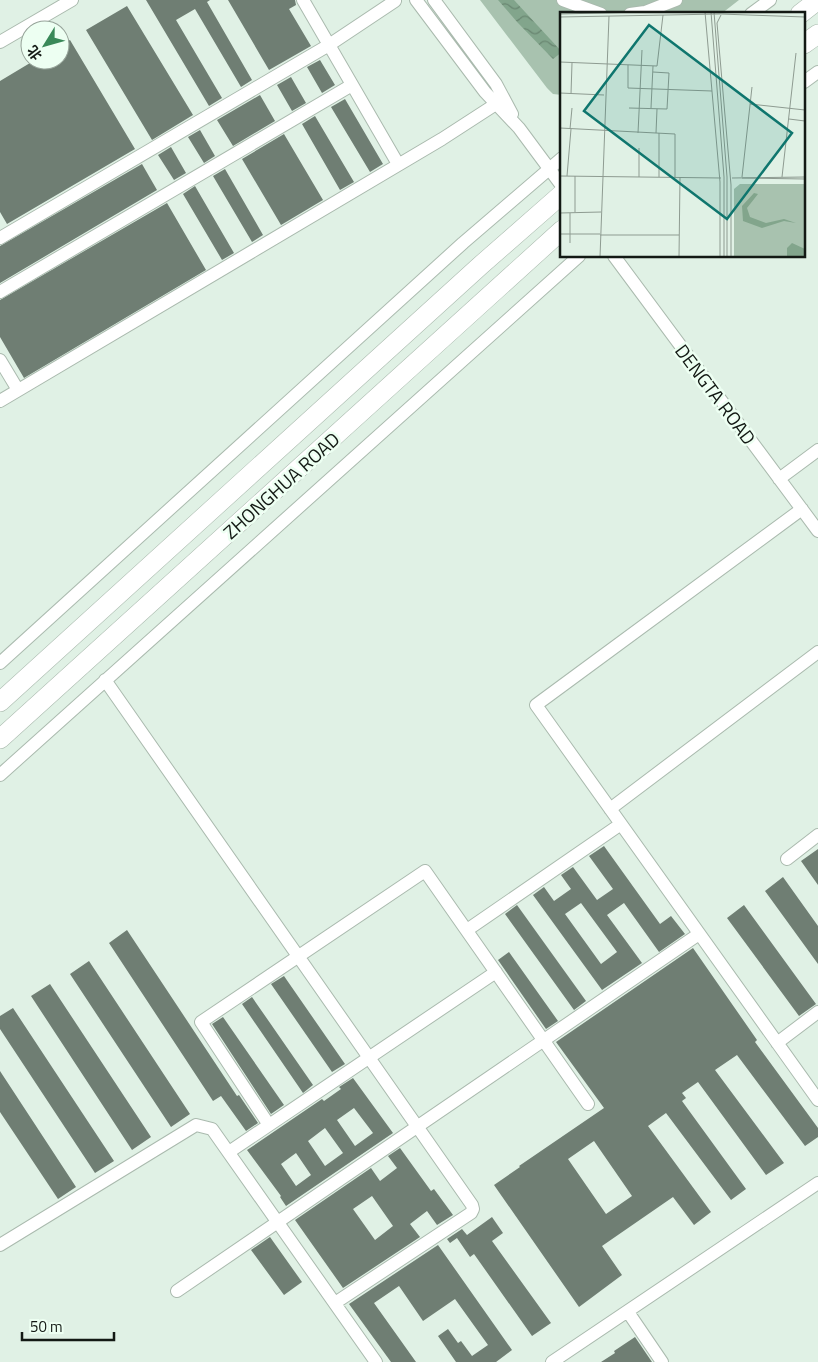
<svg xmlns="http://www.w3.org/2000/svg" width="818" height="1362" viewBox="0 0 818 1362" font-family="'Titillium Web','Noto Sans SC',sans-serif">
  <defs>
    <pattern id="water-waves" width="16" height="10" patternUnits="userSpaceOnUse" patternTransform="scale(1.25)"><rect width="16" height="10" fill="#82a58c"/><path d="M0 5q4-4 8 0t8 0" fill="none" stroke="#698671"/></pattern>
  </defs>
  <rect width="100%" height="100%" fill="#e0f1e5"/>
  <path fill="#a8c2af" d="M480,0H739L721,14H562V95L553,94L547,88Z"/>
  <path fill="url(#water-waves)" d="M498,0H514L562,52L553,59L518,23Z"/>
  <path fill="#6f7e73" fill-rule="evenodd" d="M146,0H210L207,2L252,80L241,87L195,9L176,20L222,98L209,106Z
    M228,0H295L296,5L289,9L311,46L269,70Z
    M127,6L193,115L152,140L86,30Z
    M70,40L135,149L7,224L0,212V81L35,60H60V45Z
    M320,60L335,85L322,93L307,67Z
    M291,77L306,103L292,111L277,85Z
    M260,95L275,121L233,146L217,120Z
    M345,99L383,164L370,172L331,107Z
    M315,116L354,182L340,190L302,124Z
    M200,130L215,156L204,163L188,137Z
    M284,134L323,200L281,225L242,159Z
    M171,147L186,173L174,180L158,155Z
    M142,164L157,190L0,283V246Z
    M225,169L263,235L252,242L213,176Z
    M195,186L234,253L222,260L183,194Z
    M167,203L206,270L24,378L0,337V300Z
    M604,846L660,924L671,916L685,934L659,952L624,903L607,915L642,963L602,990L533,895L544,887L554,901L571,889L561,875L573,867L597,900L613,889L589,856ZM581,903L617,952L601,964L565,914Z
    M818,849V885L801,861Z
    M783,877L818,926V964L765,891Z
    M517,905L586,1001L574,1010L505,914Z
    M744,905L816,1004L799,1016L727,918Z
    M127,930L237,1096L239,1095L258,1123L246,1131L221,1096L213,1101L109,943Z
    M693,948L757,1040L755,1042L818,1128V1137L805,1146L737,1055L715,1070L784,1163L766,1175L698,1082L682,1093L686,1098L682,1101L746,1189L731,1200L666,1113L648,1126L711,1212L694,1225L673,1197L602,1246L622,1275L579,1307L494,1185L520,1167L519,1166L604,1108L556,1042ZM594,1141L632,1196L606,1214L568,1159Z
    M509,952L558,1021L546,1029L498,960Z
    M89,961L190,1114L171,1127L70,974Z
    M284,976L345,1064L332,1072L271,984Z
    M50,984L151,1137L132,1150L31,996Z
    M252,997L313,1085L303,1093L242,1004Z
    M13,1008L114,1161L95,1173L0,1029V1016Z
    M223,1017L284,1105L271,1114L212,1024Z
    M0,1071L76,1187L58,1199L0,1112Z
    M353,1078L393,1133L286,1206L280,1197L281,1196L247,1150L322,1099L324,1101L341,1089L339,1087ZM354,1108L373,1133L355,1146L337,1120ZM325,1128L343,1153L325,1166L308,1141ZM296,1153L311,1175L296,1186L281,1164Z
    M400,1148L431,1191L434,1189L453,1215L437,1225L427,1211L410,1224L420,1237L343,1288L295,1220L371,1168L380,1181L397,1168L388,1156ZM372,1196L393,1226L375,1240L353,1209Z
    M492,1217L503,1233L492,1241L551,1323L532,1336L474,1254L470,1257L457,1238L450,1243L447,1239L462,1229L467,1235Z
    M270,1237L302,1282L284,1295L251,1250Z
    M438,1245L512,1350L496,1362H456L438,1336L448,1329L458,1343L461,1341L472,1356L488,1345L455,1299L423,1321L399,1286L374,1303L416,1362H391L349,1304Z
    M635,1337L652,1362H601L615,1353L614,1351Z"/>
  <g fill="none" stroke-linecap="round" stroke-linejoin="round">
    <defs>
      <path id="minor" d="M303,0L398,164
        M416,0L485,92L519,128L562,186
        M434,0L496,84L512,114
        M563,0L601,14
        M630,14L645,12L676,0
        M751,14L770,0
        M0,42L72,0
        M804,82L818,72
        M0,238L329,45L395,1
        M614,256L818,531
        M0,292L352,85
        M0,360L18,390
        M0,401L442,139L496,104
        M779,479L818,450
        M802,509L536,705L818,1100
        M0,663L463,243L562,158
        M105,680L472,1205L473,1209L471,1213L335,1303
        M0,775L579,256
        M610,809L818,652
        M787,859L818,835
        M467,930L621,824
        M777,1043L818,1012
        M269,1125L201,1022L425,871L588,1104
        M229,1152L496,972
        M0,1245L196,1125L212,1129L376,1362
        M177,1291L699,934
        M628,1312L662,1362
        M552,1362L818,1183"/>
      <path id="highway" d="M800,14L818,0
        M804,44L818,34
        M0,702L481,265L562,194
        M0,739L562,230"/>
    </defs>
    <use href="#minor" stroke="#aabaae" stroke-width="14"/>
    <use href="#highway" stroke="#aabaae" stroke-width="20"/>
    <use href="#minor" stroke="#fff" stroke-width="12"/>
    <use href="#highway" stroke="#fff" stroke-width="19"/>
  </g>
  <g text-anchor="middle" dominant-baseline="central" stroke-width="5" stroke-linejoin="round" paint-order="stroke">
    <g font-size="19" fill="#131914" stroke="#edfff2">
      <text transform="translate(716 394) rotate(53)">DENGTA ROAD</text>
      <text transform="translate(281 485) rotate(-42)">ZHONGHUA ROAD</text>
    </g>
  </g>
  <g transform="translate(560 12)">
    <rect width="245" height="245" fill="#e0f1e5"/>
    <path d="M180,172H245V245H174V177Z" fill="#a8c2af"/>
    <path d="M194,181L198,182L187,196L190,205L206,211L224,207L236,211L224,209L202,216L183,209L182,194ZM232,231L245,237V245H227V236Z" fill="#82a58c"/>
    <path fill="none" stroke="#8e9b91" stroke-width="1" d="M145,0L160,170V245M151,0L164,165V245M154,0L167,165V245M0,2L82,0M161,3L157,11L171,173V245M0,5L160,2L245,5M0,50L97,54L103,3M68,53V76L152,79M0,81L44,83M11,82L12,51M190,92L245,98M69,96L107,97L109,61L93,60M91,96L93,54M229,107L245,109M0,116L115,122V165M10,117L12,96M78,121L82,38M96,121L97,97M99,121V165M0,164L161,166M7,164L11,117M79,165V136M182,165L192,75M222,165L236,41M172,166L245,165M182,166L245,167M15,200V164M0,201L41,200M0,222H40M40,223H119M10,231V201M40,245L49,4M119,245L120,165"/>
    <path fill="#0f766e" fill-opacity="0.15" stroke="#0f766e" stroke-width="2.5" d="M89,13L232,121L167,207L24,99Z"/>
    <rect width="245" height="245" fill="none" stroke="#131914" stroke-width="2.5"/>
  </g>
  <g transform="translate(45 45) rotate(233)"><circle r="24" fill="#edfff2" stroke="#96a399"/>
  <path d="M0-4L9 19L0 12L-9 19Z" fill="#3a8959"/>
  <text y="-8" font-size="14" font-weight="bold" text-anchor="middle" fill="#131914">北</text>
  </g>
  <path d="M22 1332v8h92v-8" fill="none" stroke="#131914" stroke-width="2.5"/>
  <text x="30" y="1332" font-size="15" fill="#131914" stroke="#edfff2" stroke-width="4" paint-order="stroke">50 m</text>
</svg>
